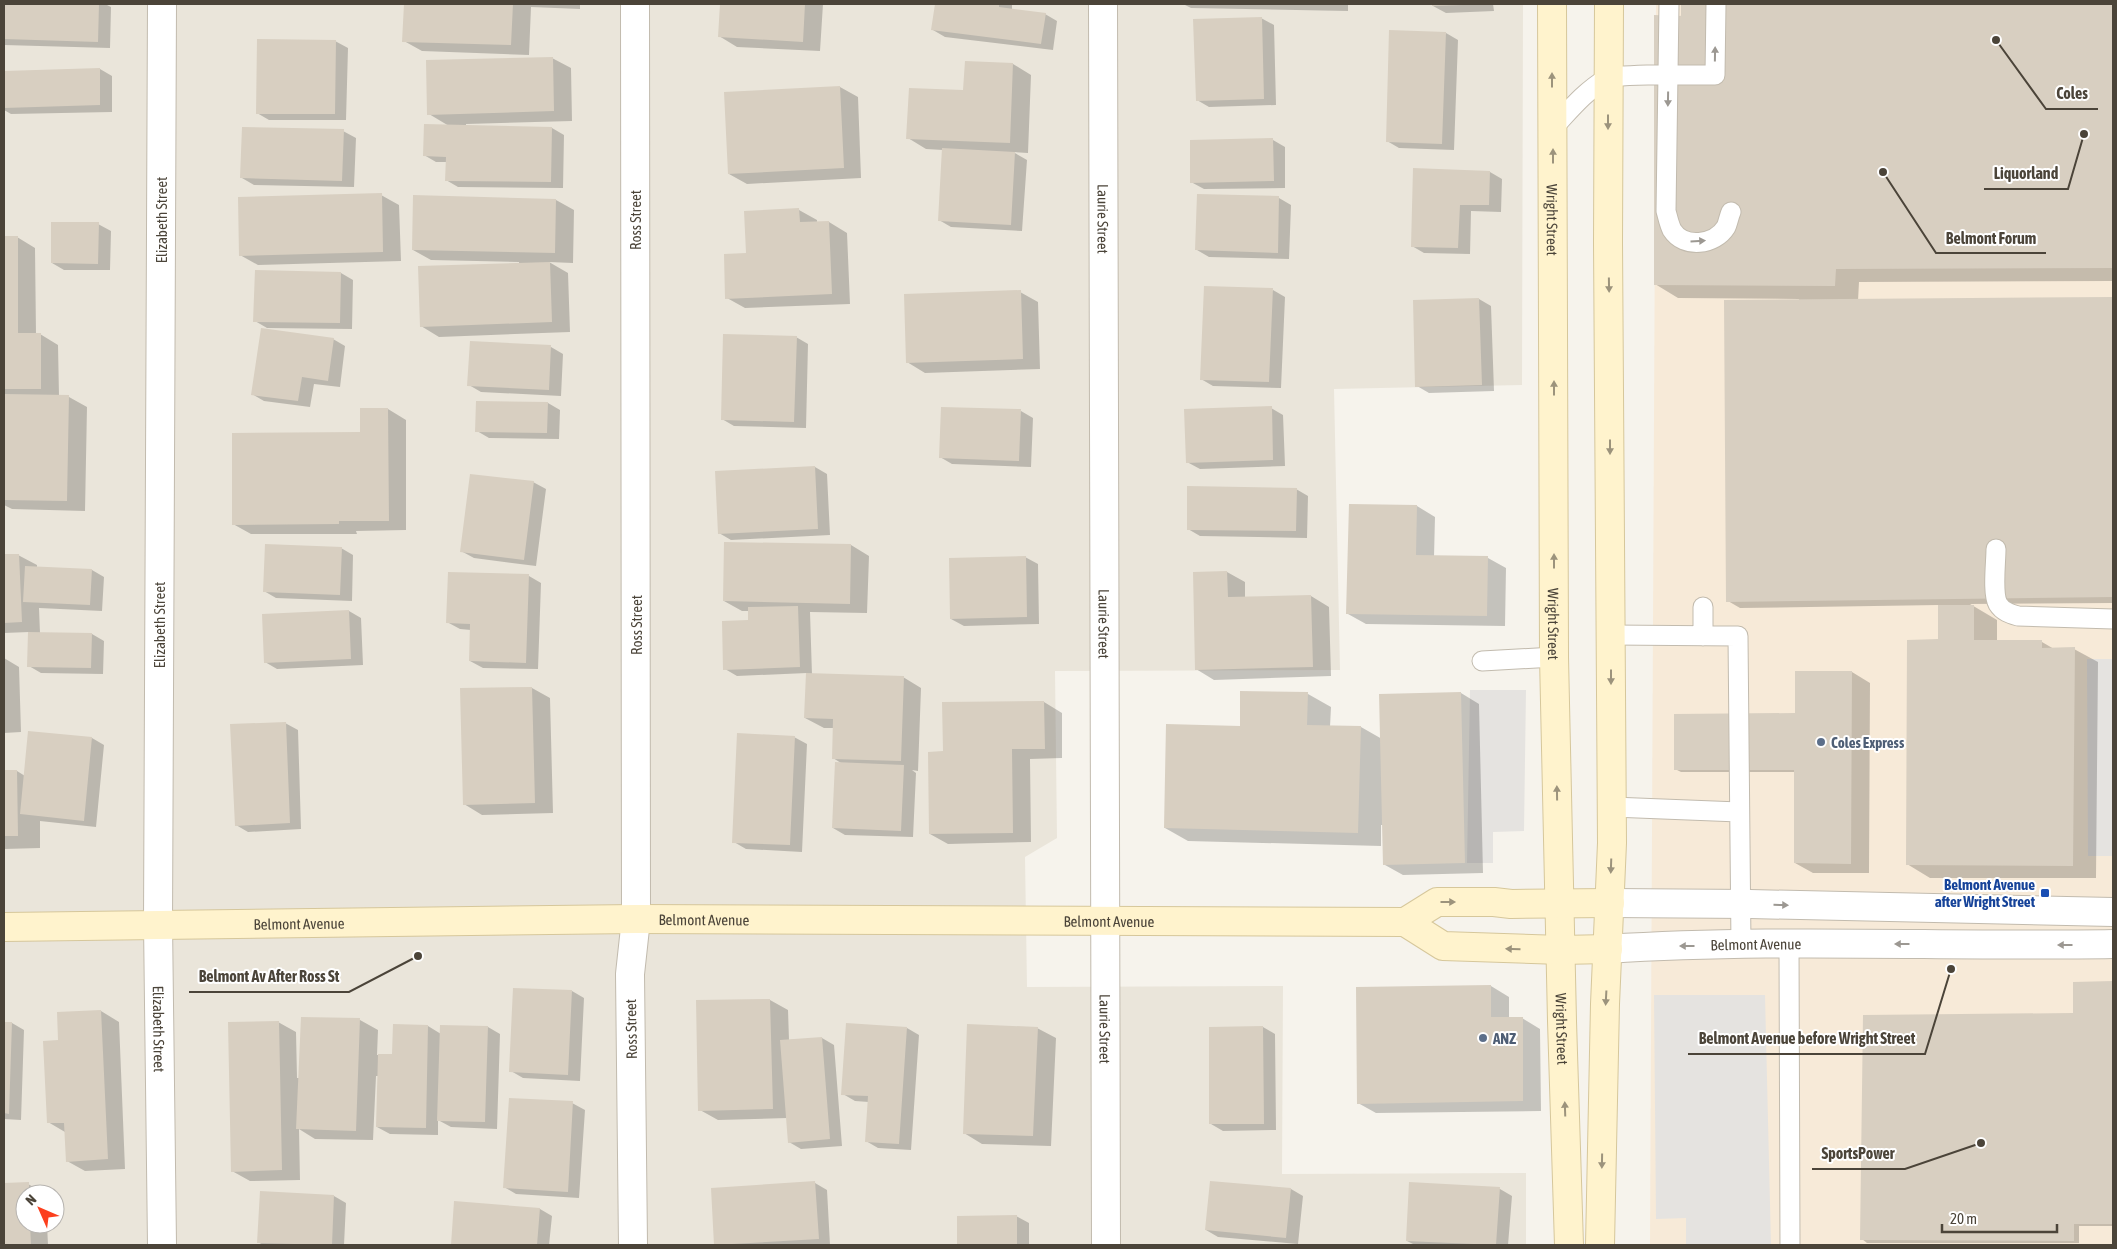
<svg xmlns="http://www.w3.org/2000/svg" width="2117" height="1249" viewBox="0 0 2117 1249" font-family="'Asap Condensed',sans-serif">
  <rect width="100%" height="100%" fill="#f6f3ec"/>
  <path fill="#eae5da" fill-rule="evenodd" d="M4,4H1523L1522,385L1334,389L1340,670L1055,671L1057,838L1025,857L1027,987L1283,986L1282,1174L1526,1173V1245H4ZM25,1194H55V1224H25Z"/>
  <path fill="#f7ead8" d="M1656,4H2113V1245H1650Z"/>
  <path fill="#e5e3e0" d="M2087,659H2113V856H2088Z
    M1470,690H1526L1524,831L1493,832V863H1467Z
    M1654,995H1765L1771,1245H1686V1218L1656,1219Z"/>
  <path fill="#0003" d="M4,4H105L111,7L110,48L4,45Z
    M405,4H580V9L531,7L529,55L422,51L404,41Z
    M721,4H823L820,51L737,47L719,36Z
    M936,4H1012V10L1045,14L1057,21L1053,50L945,37L933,30Z
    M1183,4H1348V11L1191,8Z
    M1433,4H1493L1494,11L1446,13L1433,6Z
    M1682,4H2113V281L1859,282L1858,301L2113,299V603L1970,604L1997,620V642H2042L2054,649H2074L2098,662L2096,878H1930L1907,864L1939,640V605L1740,608L1728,601L1799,299L1678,298L1655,284Z
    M1261,18L1274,25L1276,105L1209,107L1197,100Z
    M1446,33L1458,40L1454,150L1399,148L1387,141Z
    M335,41L348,48L346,120H269L257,113Z
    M552,58L571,68L572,121L466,124V126L552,128L564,135L563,188L458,187L446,180L447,162H436L424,155L449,126L429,114Z
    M966,62L1013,64L1031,75L1028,153L1013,152L1027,160L1022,231L951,227L939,220L943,150L926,149L908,138L964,92Z
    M100,69L112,76V112L11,114L4,110V72Z
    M840,87L858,97L861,178L747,184L729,174Z
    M343,131L356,138L354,187L254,185L242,178Z
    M1273,140L1285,147V188L1204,189L1191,182Z
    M1490,172L1502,179L1501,212L1471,211L1470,254L1424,253L1412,246Z
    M381,195L399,205L401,261L258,265L240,255Z
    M1279,198L1291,205L1289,259L1209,257L1197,250Z
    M556,200L574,210L573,263L549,262L568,273L570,332L439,337L421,326L519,264V262L431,260L413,250Z
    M799,210L817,220V223L829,222L847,233L850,304L745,308L727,298L747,254Z
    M98,224L111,231L110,270H64L52,263Z
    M4,237H17L35,248L36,334H40L58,345L59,396L69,397L87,407L85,511L12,509L4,505Z
    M256,271L341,273L353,280L352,329L267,328L255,321Z
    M1273,290L1285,297L1281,388L1213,386L1201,379Z
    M1020,292L1038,302L1040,369L925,373L907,362Z
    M1479,299L1491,306L1494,391L1429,393L1417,386L1414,301Z
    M796,337L808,344L806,428L734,426L722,419Z
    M333,339L345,346L340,387L314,384L310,407L264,401L252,394Z
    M551,347L563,354L561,396L481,392L469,385Z
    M548,403L560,410L559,439L489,438L477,431Z
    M1271,408L1283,415L1285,466L1200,469L1187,462Z
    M361,409H388L406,420V530L356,531L357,534H251L233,524L362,433Z
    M1021,411L1033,418L1031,467L952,464L940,457Z
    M815,467L827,474L830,535L731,540L719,533Z
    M533,482L546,489L536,566L474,558L461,551Z
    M1296,489L1308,496L1307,538L1200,536L1188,529Z
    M1417,506L1435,517L1434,557L1488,558L1506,568L1505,626L1366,624L1348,614Z
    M851,545L869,556L867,613L810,612L812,675L903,677L921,688L918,771L912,770L916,773L913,837L845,835L833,828L841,763L833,758L834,728H824L805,718L807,673L737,676L725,669L749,622V611H742L724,601Z
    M341,548L353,555L352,601L276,598L264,591Z
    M18,555L37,565V568L92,570L104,577L102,611L39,608L40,633L92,634L104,641L103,674L41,673L29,666V632L4,633V556Z
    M1025,557L1038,564L1039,624L964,626L951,619Z
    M1227,572L1245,582V598L1311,596L1329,607L1331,676L1214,680L1196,669Z
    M529,576L541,583L538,669L483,668L470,661L471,630L460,629L447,622Z
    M349,611L361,618L363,665L277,669L265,662Z
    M4,658L19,667L21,732L4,733Z
    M1796,672H1852L1870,683L1869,873H1813L1795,863V772H1681L1675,769L1796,715Z
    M532,688L550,698L553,813L482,815L464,804Z
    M1461,693L1479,704L1483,873L1403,875L1385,865L1384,825H1381V846L1188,841L1165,828L1241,727L1308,694L1331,707L1330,727H1361L1382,739Z
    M1044,702L1062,713V758L1030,759L1031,842L948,844L930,834L944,753Z
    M285,723L298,730L301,829L248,832L236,825Z
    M794,737L807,744L802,852L746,849L734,842Z
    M92,738L104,745L96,827L40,821V848L4,849V771H17L25,776Z
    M2113,982V1226H2079V1243H1867L1862,1239L2074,1014V983Z
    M1491,986L1509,997V1018H1522L1540,1029L1541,1111L1376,1113L1358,1103L1357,988Z
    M572,991L584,998L580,1081L523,1078L511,1071Z
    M770,1000L788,1010L789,1040L822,1038L834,1045L842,1146L801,1149L789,1142L787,1118L718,1120L700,1110L697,1002Z
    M101,1011L119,1022L125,1169L85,1171L67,1161L65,1132L48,1122L59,1041Z
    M302,1018L360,1020L378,1030L377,1055H393L428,1026L441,1034L488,1027L500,1034L497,1129L451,1127L438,1120V1135L390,1134L377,1127L379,1076H376L373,1140L315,1139L299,1129L300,1180L250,1181L232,1171L278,1022L296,1032L297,1078H300Z
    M4,1023H12L24,1030L21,1120L4,1119Z
    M1263,1027L1275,1034L1276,1130L1223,1131L1211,1124L1210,1028Z
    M907,1028L919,1035L911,1150L878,1148L866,1141L869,1102L855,1101L843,1094Z
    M1037,1028L1056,1038L1051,1146L982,1144L964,1133Z
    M572,1103L585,1110L579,1198L516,1194L504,1187Z
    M815,1183L827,1190L830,1245L715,1244Z
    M1410,1183L1500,1189L1512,1196L1508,1245H1415L1407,1241Z
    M28,1184L46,1194H25V1224H47L48,1245H4V1185Z
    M1291,1189L1303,1196L1298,1244L1218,1237L1206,1230Z
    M334,1196L346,1203L344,1245H263L258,1242Z
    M455,1203L540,1209L552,1216L549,1245H452Z
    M1016,1216L1029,1223V1245H959L958,1217Z"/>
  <path fill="#d8cfc1" d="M4,4H99L98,42L4,39Z
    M404,4H513L511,45L402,42Z
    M720,4H805L803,42L718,37Z
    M935,4H999V7L1046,13L1041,44L931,30Z
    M1432,4H1462V5L1432,6Z
    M1681,4H2113V268L1836,269L1835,286L1654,285V15L1681,16Z
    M1262,17L1264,99L1196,101L1193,19Z
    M1389,30L1446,32L1442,144L1386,142Z
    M257,39L336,40L335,114H256Z
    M553,57L554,111L427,115L426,60Z
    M965,61L1013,63L1010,143L906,139L909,88L963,90Z
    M100,68V105L4,108V71Z
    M840,86L844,168L728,174L724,92Z
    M424,124L552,127L551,182L445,181L446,157L423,156Z
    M242,127L344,129L342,181L240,178Z
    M1273,138L1274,181L1190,183V140Z
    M942,148L1015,152L1011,225L938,221Z
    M1413,168L1490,171L1489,205H1460L1458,248L1411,247Z
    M382,193L383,252L239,256L238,197Z
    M1197,194L1279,196L1278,253L1195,250Z
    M413,195L556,199L555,253L412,250Z
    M799,208L800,222L829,221L832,294L725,299L724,254L746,253L744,211Z
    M51,222H99L98,264L51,263Z
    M4,236H18V333H41V389H4Z
    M550,262L552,322L420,327L418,266Z
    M255,270L341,272L340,323L253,322Z
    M1204,286L1273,288L1269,382L1200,380Z
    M1021,290L1023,359L906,363L904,294Z
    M2113,297V597L1726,602L1724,300Z
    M1479,298L1482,385L1415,387L1413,300Z
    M261,328L334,338L328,381L302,377L298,401L251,395Z
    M723,334L797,336L794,422L721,420Z
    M470,341L551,345L549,390L467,386Z
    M4,394L69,395L67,501L4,500Z
    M476,401L548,402L547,433L475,432Z
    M1272,406L1273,460L1186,463L1184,409Z
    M941,407L1021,409L1019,461L939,458Z
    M360,408H388L389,521H339V524L232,525V433L360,432Z
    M815,466L818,529L718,534L715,471Z
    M470,474L534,481L524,560L460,552Z
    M1187,486L1297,488L1296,531L1187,530Z
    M1349,504L1417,505L1416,555L1488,556L1487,616L1346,614Z
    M724,542L851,544L850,604L723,601Z
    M265,544L342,547L340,595L263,592Z
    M4,554H19L22,622L4,623Z
    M1026,556L1027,617L950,619L949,558Z
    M25,566L92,569L90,605L23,602Z
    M1227,571L1228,597L1311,595L1313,667L1195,670L1193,572Z
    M448,572L529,574L526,663L469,661L470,624L446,623Z
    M1938,605H1974V640H2042V648L2075,647L2073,866L1906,865L1907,640L1938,639Z
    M798,606L800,667L723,670L722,621L748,620V607Z
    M349,610L351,659L264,663L262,614Z
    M28,632L92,633L91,668L27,667Z
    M1795,671H1852L1851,864L1794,863V770H1674V714L1795,713Z
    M806,673L904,676L901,761L832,759L833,719L804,718Z
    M532,687L535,803L463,805L460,688Z
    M1240,691L1308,692L1307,725L1361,726L1358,833L1164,828L1166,724L1240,726Z
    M1461,692L1465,863L1383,865L1379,694Z
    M1044,701L1045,749H1012L1013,833L929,834L928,752L943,751L942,702Z
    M286,722L290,823L235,826L230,724Z
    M28,731L92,737L84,821L20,814Z
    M737,733L795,736L790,845L732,843Z
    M835,762L904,765L901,831L832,828Z
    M4,770H17L18,836H4Z
    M2113,981V1224H2074V1241L1860,1240L1863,1015L2073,1013V982Z
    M1491,985V1017H1523V1101L1357,1104L1356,987Z
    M513,988L572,990L568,1075L509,1072Z
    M770,999L773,1109L698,1111L696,1000Z
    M101,1010L108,1159L66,1162L64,1123H47L43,1041L58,1040L57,1012Z
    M301,1017L360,1018L356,1131L296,1129Z
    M279,1021L282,1170L231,1172L228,1022Z
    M4,1022H12L9,1114L4,1113Z
    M846,1023L907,1027L899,1144L865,1142L868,1096L841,1095Z
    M393,1024L428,1025L426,1128L376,1127L378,1054H392Z
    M967,1024L1038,1027L1033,1136L963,1134Z
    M440,1025L488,1026L485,1122L437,1121Z
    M1263,1026L1264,1124H1209V1027Z
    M822,1037L830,1139L788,1143L780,1040Z
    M509,1098L573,1101L568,1192L503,1188Z
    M815,1181L819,1239L714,1245L711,1188Z
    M1210,1181L1291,1188L1286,1238L1205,1230Z
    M29,1182V1194H25V1224H30L31,1245H4V1183Z
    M1409,1182L1500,1187L1496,1245L1406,1241Z
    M260,1191L334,1195L332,1245L257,1243Z
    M454,1201L540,1208L537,1245H451Z
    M1017,1215V1245H957V1216Z"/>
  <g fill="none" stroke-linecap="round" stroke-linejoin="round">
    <defs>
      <path id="lane" d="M1669,4L1666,211C1668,218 1669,224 1672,230C1684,249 1715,245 1726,227C1728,223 1729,216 1731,212
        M1552,129C1569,111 1585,91 1606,79C1618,73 1696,75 1715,75L1716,4
        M1996,549C1996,563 1992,593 1998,604C2003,612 2011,614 2018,616L2113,619
        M1611,635L1738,636L1741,945
        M1703,636V607
        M1482,661L1554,657
        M1612,807L1739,812
        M1789,944L1790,1245"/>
      <g id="street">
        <path id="s1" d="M162,4L158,923L162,1245"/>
        <path id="s2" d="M1103,4L1106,1245"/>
        <path d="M1610,903L1750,904L2113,912"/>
        <path id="s3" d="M1608,949C1776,938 1945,947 2113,944"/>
        <path d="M633,1245L630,974L636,919L635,4"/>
      </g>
      <g id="secondary">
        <path id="s4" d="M1552,4L1554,657L1562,1021L1569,1245"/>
        <path d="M1405,922L1443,946L1561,950L1608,949"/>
        <path id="s5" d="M4,927L636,919L1405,922L1437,902H1494L1511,904L1610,903"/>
        <path d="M1600,1245L1605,1004L1612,843L1608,242L1609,4"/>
      </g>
    </defs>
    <use href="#lane" stroke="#c2bbae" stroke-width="21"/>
    <use href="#street" stroke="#c2bbae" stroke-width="30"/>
    <use href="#secondary" stroke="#d6c79b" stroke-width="30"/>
    <use href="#lane" stroke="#fff" stroke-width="19"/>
    <use href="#street" stroke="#fff" stroke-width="28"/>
    <use href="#secondary" stroke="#fff3cd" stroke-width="28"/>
  </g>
  <defs><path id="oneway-solid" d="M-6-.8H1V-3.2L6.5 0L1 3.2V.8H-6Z" transform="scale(1.25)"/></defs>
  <g fill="#9c9892">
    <use href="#oneway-solid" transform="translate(1715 54) rotate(-89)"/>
    <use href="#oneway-solid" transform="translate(1668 99) rotate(91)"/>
    <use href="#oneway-solid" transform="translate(1698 241) rotate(-3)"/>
    <use href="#oneway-solid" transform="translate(1781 905) rotate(1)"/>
    <use href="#oneway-solid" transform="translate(1902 944) rotate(-180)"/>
    <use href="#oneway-solid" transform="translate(2065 945) rotate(-180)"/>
    <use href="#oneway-solid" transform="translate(1687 946) rotate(-180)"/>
  </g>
  <g fill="#9c937c">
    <use href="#oneway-solid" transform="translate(1552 80) rotate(-90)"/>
    <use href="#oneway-solid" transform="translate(1608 122) rotate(90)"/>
    <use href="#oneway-solid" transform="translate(1553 156) rotate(-90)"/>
    <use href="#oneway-solid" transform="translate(1609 285) rotate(89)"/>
    <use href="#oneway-solid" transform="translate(1554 388) rotate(-90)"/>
    <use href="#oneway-solid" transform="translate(1610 447) rotate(90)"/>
    <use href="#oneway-solid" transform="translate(1554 561) rotate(-90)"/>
    <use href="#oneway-solid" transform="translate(1611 677) rotate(90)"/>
    <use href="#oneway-solid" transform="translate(1557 793) rotate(-91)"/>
    <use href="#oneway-solid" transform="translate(1611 866) rotate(92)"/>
    <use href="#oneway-solid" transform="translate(1448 902)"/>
    <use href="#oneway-solid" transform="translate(1513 949) rotate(-178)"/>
    <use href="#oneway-solid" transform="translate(1606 998) rotate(93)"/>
    <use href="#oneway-solid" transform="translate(1565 1109) rotate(-92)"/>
    <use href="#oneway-solid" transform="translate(1602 1161) rotate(91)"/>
  </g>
  <g fill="#5c6f8a" stroke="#fff" stroke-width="2">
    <circle cx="1821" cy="742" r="5"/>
    <circle cx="1483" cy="1038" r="5"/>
  </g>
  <rect fill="#1a4fb4" stroke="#fff" stroke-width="2" x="2040" y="888" width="10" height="10" rx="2.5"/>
  <g text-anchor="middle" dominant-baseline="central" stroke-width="4" stroke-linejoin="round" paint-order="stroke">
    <g font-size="15" fill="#4b4439" stroke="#fff">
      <text transform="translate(161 220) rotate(-90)">Elizabeth Street</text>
      <text transform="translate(635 220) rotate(-90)">Ross Street</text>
      <text stroke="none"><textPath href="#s2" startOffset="215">Laurie Street</textPath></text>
      <text stroke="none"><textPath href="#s4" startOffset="216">Wright Street</textPath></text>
      <text transform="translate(159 625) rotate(-90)">Elizabeth Street</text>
      <text transform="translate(636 625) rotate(-90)">Ross Street</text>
      <text stroke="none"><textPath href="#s2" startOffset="620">Laurie Street</textPath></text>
      <text stroke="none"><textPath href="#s4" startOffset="620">Wright Street</textPath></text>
      <text stroke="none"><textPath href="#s5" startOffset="700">Belmont Avenue</textPath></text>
      <text stroke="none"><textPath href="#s5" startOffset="1105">Belmont Avenue</textPath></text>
      <text stroke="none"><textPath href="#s5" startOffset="295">Belmont Avenue</textPath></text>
      <text stroke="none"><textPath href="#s3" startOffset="148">Belmont Avenue</textPath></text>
      <text stroke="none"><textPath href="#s1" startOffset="1025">Elizabeth Street</textPath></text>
      <text transform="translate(631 1029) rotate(-91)">Ross Street</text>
      <text stroke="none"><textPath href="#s2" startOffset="1025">Laurie Street</textPath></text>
      <text stroke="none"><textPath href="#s4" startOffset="1025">Wright Street</textPath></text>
    </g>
    <g font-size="15" font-weight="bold" fill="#4e5e75" stroke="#fff" text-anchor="start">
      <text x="1831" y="742">Coles Express</text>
      <text x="1493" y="1038">ANZ</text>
    </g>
    <g font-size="15" font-weight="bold" fill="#164399" stroke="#fff" text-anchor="end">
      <text x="2035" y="884">Belmont Avenue<tspan x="2035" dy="17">after Wright Street</tspan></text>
    </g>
  </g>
  <path fill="none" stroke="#4b4439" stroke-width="2" d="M1996 40L2046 109H2098M2084 134L2068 189H1984M1883 172L1936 253H2046M418 956L349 992H189M1951 969L1925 1054H1688M1981 1143L1905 1169H1812"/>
  <g fill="#4b4439" stroke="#fff" stroke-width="2">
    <circle cx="1996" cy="40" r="5"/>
    <circle cx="2084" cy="134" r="5"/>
    <circle cx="1883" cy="172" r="5"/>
    <circle cx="418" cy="956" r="5"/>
    <circle cx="1951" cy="969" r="5"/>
    <circle cx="1981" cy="1143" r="5"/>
  </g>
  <g font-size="16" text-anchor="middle" font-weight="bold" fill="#4b4439" stroke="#fff" stroke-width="4" stroke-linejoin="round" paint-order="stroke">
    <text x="2072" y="99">Coles</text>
    <text x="2026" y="179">Liquorland</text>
    <text x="1991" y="244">Belmont Forum</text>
    <text x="269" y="982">Belmont Av After Ross St</text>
    <text x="1807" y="1044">Belmont Avenue before Wright Street</text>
    <text x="1858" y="1159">SportsPower</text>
  </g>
  <rect width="2117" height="1249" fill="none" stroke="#4b4439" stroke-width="10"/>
  <g transform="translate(40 1209) rotate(315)"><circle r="24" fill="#ffffff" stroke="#b7b4b0"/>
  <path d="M0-4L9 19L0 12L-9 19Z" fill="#fc3f1d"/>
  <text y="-8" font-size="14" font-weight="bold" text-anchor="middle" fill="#4b4439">N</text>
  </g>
  <path d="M1942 1224v8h115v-8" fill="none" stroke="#4b4439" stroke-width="2.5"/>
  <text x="1950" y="1224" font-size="15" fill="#4b4439" stroke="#ffffff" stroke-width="4" paint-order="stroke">20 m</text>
</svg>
